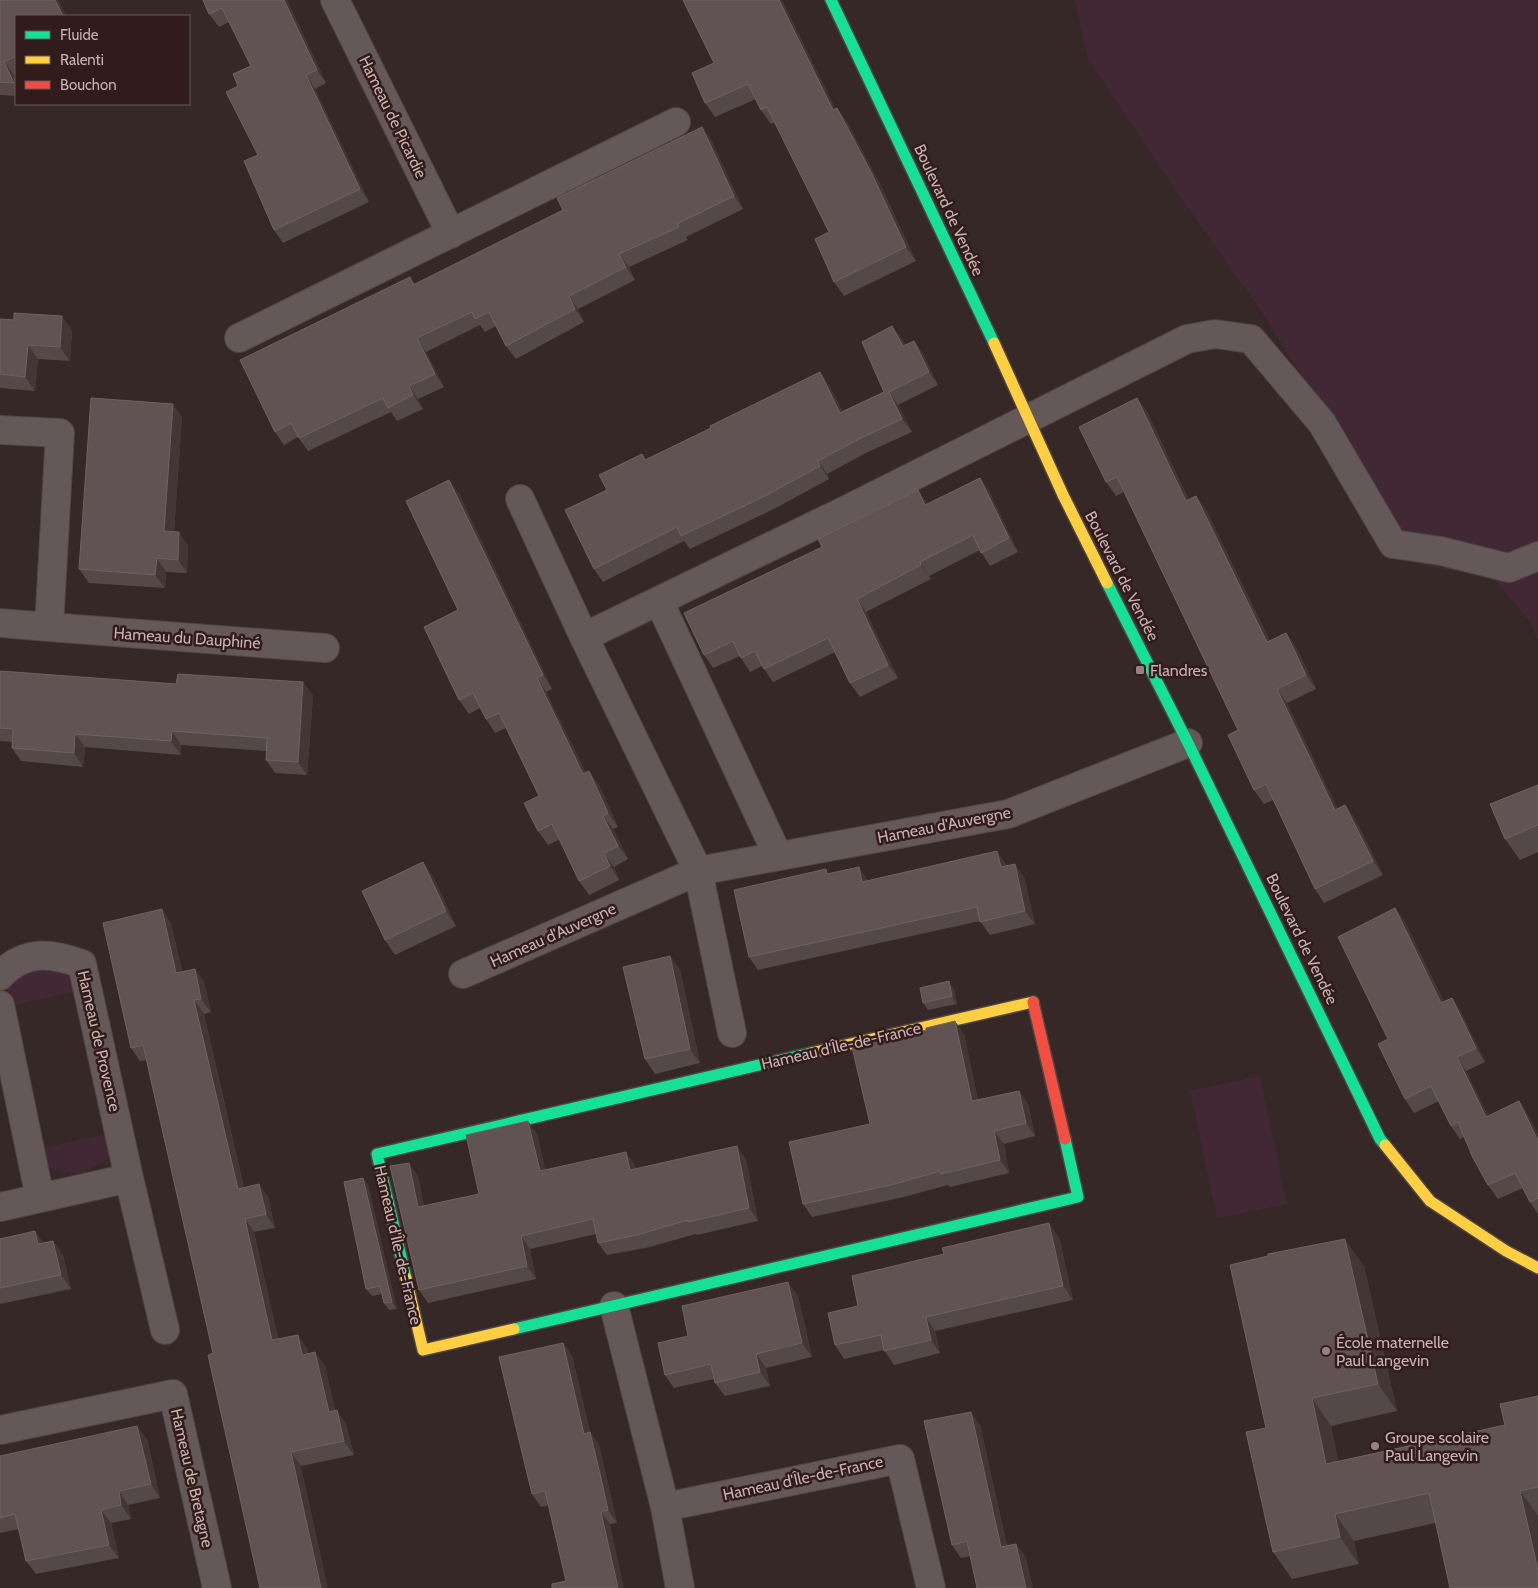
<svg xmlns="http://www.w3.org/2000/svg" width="1538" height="1588" viewBox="0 0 1538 1588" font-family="Cabin,sans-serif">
  <rect width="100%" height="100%" fill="#372828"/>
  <path fill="#412834" d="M1075,0H1538V640L1529,621L1494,578L1422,565L1261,311L1184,202L1088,59Z
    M37,967L65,970L87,989L1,1008L10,983Z
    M1260,1076L1287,1204L1217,1218L1190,1091Z
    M119,1131L116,1145L106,1160L84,1173L65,1172L42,1165L30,1151Z"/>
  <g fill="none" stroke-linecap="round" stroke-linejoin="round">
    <defs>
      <path id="street" d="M335,0L451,234
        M239,338L676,122
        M0,430L60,433L49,627L0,623
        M520,499L584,637L698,871L732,1033
        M659,601L778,856
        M49,627L325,648
        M584,637L842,512L1187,339L1215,334L1251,339L1322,423L1393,544L1441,551L1509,568L1538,556
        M463,974L698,871L1008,814L1188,743
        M0,976C24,949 51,953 82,964L129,1178
        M0,1005L40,1198
        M0,1207L129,1178L165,1330
        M614,1306L665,1507L680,1588
        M0,1430L173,1394L217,1588
        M665,1507L900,1459L931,1588"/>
      <path id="fast" d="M831,0L994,343
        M1107,583L1188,743L1380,1139L1385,1145
        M406,1278L377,1154L811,1053
        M514,1329L1078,1197L1065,1139"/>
      <path id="slow" d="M994,343L1063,495L1107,583
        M811,1053L1033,1002
        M1385,1145L1430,1201L1506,1251L1538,1268
        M406,1278L423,1350L514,1329"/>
      <path id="jam" d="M1033,1002L1065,1139"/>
    </defs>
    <use href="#street" stroke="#504444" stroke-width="30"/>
    <use href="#fast" stroke="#504444" stroke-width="14"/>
    <use href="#slow" stroke="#504444" stroke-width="14"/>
    <use href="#jam" stroke="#504444" stroke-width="14"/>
    <use href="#street" stroke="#655858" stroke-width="28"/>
    <use href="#fast" stroke="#16e098" stroke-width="11"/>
    <use href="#slow" stroke="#ffcf43" stroke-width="11"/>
    <use href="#jam" stroke="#f24e42" stroke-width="11"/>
  </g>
  <path fill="#554848" d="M0,0H58L66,16H16V74L14,75L16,81V96L0,95Z
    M203,0H287L326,83L315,89L369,202L283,243L274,230L258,155L238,86L251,66L229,22L219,27L209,14Z
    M683,0H782L835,109L837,108L847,122L882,188L916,261L844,296L834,282L829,232L775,122L771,124L761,110L756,99L715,117L705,103L714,63Z
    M702,127L711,140L743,209L686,237L688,240L629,267L635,280L578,309L584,322L516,359L506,346L496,326L485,332L480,325L426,352L444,387L418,399L423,409L397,421L391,412L308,451L298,437L284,445L275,432L410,277L415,284L563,210Z
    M0,319L72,330L70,361L38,359L35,391L0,388Z
    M902,339L905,345L914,341L923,354L938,385L898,405L912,432L868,452L827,474L829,479L774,509L690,549L684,541L603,582L594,569L607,490L646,459L829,385L842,411L884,392Z
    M1137,398L1147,412L1189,500L1196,496L1206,510L1270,641L1286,633L1296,647L1316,689L1287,703L1337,809L1345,805L1355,819L1383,875L1324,903L1315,889L1273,800L1264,804L1254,790L1238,730L1124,492L1116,496L1106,482Z
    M182,417L174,532L188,545L187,573L166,572L165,588L89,583L79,569Z
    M980,478L989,491L1018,552L990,566L980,550L929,576L931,579L866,612L898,678L860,697L850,683L835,652L773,682L762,666L750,672L740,656L713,668L704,655L927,504Z
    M449,480L459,494L552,689L546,692L586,773L599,785L618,827L613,829L628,859L614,867L619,880L589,895L579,881L560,839L548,845L538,831L539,796L506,728L495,733L486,719L480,708L469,714L459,700L458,610Z
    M0,671L176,684L303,682L313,696L307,775L275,773L266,760V751L181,745V755L85,747L83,767L21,761L12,748V742L0,741Z
    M1538,785V852L1520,860L1505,839Z
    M1006,864L1007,866L1024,877L1035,924L990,935L980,921L758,970L749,957L829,874L868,880Z
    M433,876L456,926L395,955L385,940Z
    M1395,908L1405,922L1444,1002L1452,998L1461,1012L1485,1062L1466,1071L1488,1116L1519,1101L1528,1115L1538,1135V1214L1530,1202L1523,1188L1498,1199L1488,1185L1464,1137L1460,1139L1451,1126L1439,1101L1414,1113L1405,1099L1388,1039Z
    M171,923L182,972L195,969L204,982L211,1012L204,1014L244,1188L259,1184L268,1197L275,1228L254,1232L278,1339L307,1348L308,1354L315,1352L325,1366L335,1410L346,1424L354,1455L301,1466L213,1353L147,1060L140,1061L131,1048Z
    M670,956L680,970L700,1063L655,1074L645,1059Z
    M954,989L957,1004L928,1010L923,1003Z
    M964,1034L978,1100L1019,1091L1028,1104L1035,1136L1004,1144L1009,1173L950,1187L948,1185L904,1197L812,1217L803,1204L870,1124Z
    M537,1134L545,1170L635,1165L636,1169L746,1159L758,1221L697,1235L696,1234L646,1248L607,1255L598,1243L596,1234L530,1249L536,1279L428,1303L419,1290L418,1176L424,1206L479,1194Z
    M363,1178L368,1185L397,1309L389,1310L384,1303L382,1294L372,1296L366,1289Z
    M1059,1237L1073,1300L935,1331L940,1353L894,1365L884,1350L844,1359L835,1345L858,1306Z
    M0,1239L43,1243L53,1241L63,1255L71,1289L0,1304Z
    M1268,1256L1364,1266L1397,1411L1331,1426L1338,1462L1505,1425L1538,1396V1588L1435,1523L1354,1541L1359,1564L1292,1579L1273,1552L1266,1428Z
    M798,1296L812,1357L766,1368L770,1386L725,1396L715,1383L714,1379L674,1388L665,1375L688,1336Z
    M563,1343L572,1356L590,1432L599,1445L617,1523L610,1524L549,1505L541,1507L532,1494Z
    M980,1425L1007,1546L1026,1557L970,1556L961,1558L952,1545Z
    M147,1439L160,1498L128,1505L131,1519L111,1523L119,1558L36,1574L26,1561L19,1529L0,1533V1456Z"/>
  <path fill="#443636" d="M55,0H58L66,16H63Z
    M284,0H287L326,83L317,70Z
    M779,0H782L843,124L833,110Z
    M4,62L14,75L16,81V86Z
    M306,75L315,89L369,202L360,189Z
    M837,108L847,122L882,188L916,261L906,247Z
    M702,127L711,140L743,209L734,196Z
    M619,254L629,267L635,280L626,267Z
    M569,296L578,309L584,322L575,309Z
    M62,316L72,330L70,361L60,347Z
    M892,326L902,339L912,359L903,346Z
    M417,338L426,352L444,387L435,374Z
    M914,341L923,354L938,385L929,372Z
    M28,345L38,359L35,391L25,377Z
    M820,372L829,385L849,426L840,413Z
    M409,386L418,399L423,409L413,395Z
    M889,392L898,405L912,432L902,419Z
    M1137,398L1147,412L1196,515L1186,501Z
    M173,404L182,417L173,545L164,531Z
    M818,461L827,474L829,479L820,466Z
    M980,478L989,491L1018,552L1009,538Z
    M449,480L459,494L552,689L543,675Z
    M918,490L927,503L935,518L925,505Z
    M1196,496L1206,510L1277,656L1267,642Z
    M179,532L188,545L187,573L178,560Z
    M157,558L166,572L165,588L155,575Z
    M920,562L929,576L931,579L921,565Z
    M857,599L866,612L898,678L888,665Z
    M1286,633L1296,647L1316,689L1306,675Z
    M537,678L546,692L593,788L583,774Z
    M303,682L313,696L307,775L298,762Z
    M1277,689L1287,703L1345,824L1335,810Z
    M172,731L181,745V755L171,741Z
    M75,734L85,747L83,767L74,753Z
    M589,771L599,785L618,827L608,813Z
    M1345,805L1355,819L1383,875L1373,861Z
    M603,816L613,829L628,859L618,846Z
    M997,851L1006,864L1010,880L1001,867Z
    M604,853L614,867L619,880L610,866Z
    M423,862L433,876L456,926L446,911Z
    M1015,864L1024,877L1035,924L1025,911Z
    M859,867L868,880L871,895L862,882Z
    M1395,908L1405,922L1451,1017L1441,1003Z
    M162,909L171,923L186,987L176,973Z
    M670,956L680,970L700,1063L690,1049Z
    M195,969L204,982L211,1012L201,999Z
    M949,981L954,989L957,1004L952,996Z
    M1452,998L1461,1012L1485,1062L1476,1048Z
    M194,1000L204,1014L247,1203L238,1189Z
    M955,1021L964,1034L981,1114L972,1101Z
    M1457,1057L1466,1071L1495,1131L1486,1117Z
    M1019,1091L1028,1104L1035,1136L1026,1123Z
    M1519,1101L1528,1115L1538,1135V1141Z
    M528,1121L537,1134L549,1184L540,1171Z
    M994,1131L1004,1144L1009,1173L1000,1160Z
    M737,1146L746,1159L758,1221L749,1208Z
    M626,1152L635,1165L639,1183L630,1170Z
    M409,1163L418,1176L427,1220L418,1207Z
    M363,1178L368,1185L397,1309L392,1302Z
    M259,1184L268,1197L275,1228L266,1214Z
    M245,1219L254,1232L282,1354L272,1340Z
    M1049,1223L1059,1237L1073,1300L1063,1286Z
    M35,1231L45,1245L38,1244Z
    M521,1236L530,1249L536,1279L527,1266Z
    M1345,1239L1364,1266L1397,1411L1378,1384Z
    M53,1241L63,1255L71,1289L61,1275Z
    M788,1282L798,1296L812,1357L802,1343Z
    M926,1317L935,1331L940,1353L931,1340Z
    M298,1335L307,1348L311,1369L302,1355Z
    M563,1343L572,1356L593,1447L584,1434Z
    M315,1352L325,1366L339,1426L329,1412Z
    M756,1354L766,1368L770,1386L760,1372Z
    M1312,1398L1331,1426L1345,1491L1326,1464Z
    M337,1410L346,1424L354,1455L344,1441Z
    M971,1412L980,1425L1010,1561L1001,1547Z
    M137,1426L147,1439L160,1498L151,1484Z
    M590,1432L599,1445L617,1523L608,1510Z
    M291,1452L301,1466L328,1588H321Z
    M119,1491L128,1505L131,1519L121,1505Z
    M1520,1491L1538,1516V1570Z
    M101,1510L111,1523L119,1558L109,1545Z
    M601,1512L610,1524L624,1588H618Z
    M1335,1514L1354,1541L1359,1564L1340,1537Z
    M1016,1544L1026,1557L1033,1588H1026Z"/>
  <path fill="#615353" stroke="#716262" d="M0,0H55L63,16H16V56L4,62L14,83L0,82Z
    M203,0H284L317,70L306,75L360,189L274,230L244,161L258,155L226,92L238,86L233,74L251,66L222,8L209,14Z
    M683,0H779L833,110L837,108L872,174L906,247L834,282L815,239L829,232L767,107L761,110L748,84L705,103L692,73L714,63Z
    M702,127L734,196L677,224L679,227L619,254L626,267L569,296L575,309L506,346L489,312L475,319L472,312L417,338L435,374L409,386L413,395L388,408L383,398L299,438L291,423L275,432L240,360L410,277L413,285L563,210L557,198Z
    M14,313L62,316L60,347L28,345L25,377L0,374V319L14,320Z
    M892,326L903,346L914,341L929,372L889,392L902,419L859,439L818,461L820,466L765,496L681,536L677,527L594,569L565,510L607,490L599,475L642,454L645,460L711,428L710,426L820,372L840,413L884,392L862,342Z
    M91,398L173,404L164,531L179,532L178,560L157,558L155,575L79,569Z
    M1137,398L1186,501L1196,496L1267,642L1286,633L1306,675L1277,689L1335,810L1345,805L1373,861L1315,889L1266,784L1254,790L1228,735L1238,730L1117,477L1106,482L1079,427Z
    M980,478L1009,538L981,553L973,535L920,562L921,565L857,599L888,665L850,683L828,638L764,669L755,651L741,658L733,641L704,655L684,613L822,547L818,539L918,490L925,505Z
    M449,480L543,675L537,678L583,774L589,771L608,813L603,816L618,846L604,853L610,866L579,881L552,824L538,831L524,803L539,796L499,713L486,719L473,693L459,700L424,627L458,610L406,501Z
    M0,671L176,684L178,674L303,682L298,762L266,760L267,738L172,731L171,741L75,734L74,753L12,748L13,729L0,728Z
    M1538,785V825L1505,839L1490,804Z
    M997,851L1001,867L1015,864L1025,911L980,922L977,907L749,957L734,890L826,869L827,874L859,867L862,882Z
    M423,862L446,911L385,940L362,891Z
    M1395,908L1441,1003L1452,998L1476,1048L1457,1057L1486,1117L1519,1101L1538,1141V1198L1530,1202L1515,1173L1488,1185L1473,1158L1458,1122L1451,1126L1431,1086L1405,1099L1378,1044L1388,1039L1338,937Z
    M162,909L176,973L195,969L201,999L194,1000L238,1189L259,1184L266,1214L245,1219L272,1340L298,1335L302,1355L315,1352L329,1412L337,1410L344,1441L291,1452L321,1588H260L208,1355L213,1353L143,1045L131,1048L103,923Z
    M670,956L690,1049L645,1059L623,967Z
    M949,981L952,996L923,1003L920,988Z
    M955,1021L972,1101L1019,1091L1026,1123L994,1131L1000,1160L941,1174L940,1171L895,1184L803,1204L789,1142L870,1124L852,1047L926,1030V1028Z
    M528,1121L540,1171L626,1152L630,1170L737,1146L749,1208L688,1222V1220L637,1235L598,1243L593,1219L521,1236L527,1266L419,1290L390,1166L409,1163L418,1207L479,1194L466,1135Z
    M363,1178L392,1302L384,1303L380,1286L366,1289L344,1182Z
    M1049,1223L1063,1286L926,1317L931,1340L884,1351L881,1335L835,1345L828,1313L858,1306L852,1276L944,1254L942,1248Z
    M35,1231L38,1244L53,1241L61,1275L0,1288V1239Z
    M1345,1239L1378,1384L1312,1398L1326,1464L1505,1425L1500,1404L1538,1396V1487L1520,1491L1538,1570V1588H1450L1429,1493L1335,1514L1340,1537L1273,1552L1246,1432L1266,1428L1230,1265L1268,1256V1254Z
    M788,1282L802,1343L756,1354L760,1372L715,1383L711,1364L665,1375L658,1343L688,1336L682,1306Z
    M563,1343L584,1434L590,1432L601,1478L608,1510L601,1512L618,1588H552V1584L566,1581L545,1491L532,1494L499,1357Z
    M971,1412L1001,1547L1016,1544L1026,1588H977L967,1541L952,1545L924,1421Z
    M137,1426L151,1484L119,1491L121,1505L101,1510L109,1545L26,1561L15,1514L0,1518V1456Z"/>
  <g fill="#958281" stroke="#311b1b" stroke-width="2">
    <rect x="1135" y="665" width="10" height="10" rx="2.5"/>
    <circle cx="1326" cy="1351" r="5"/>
    <circle cx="1375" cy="1446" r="5"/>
  </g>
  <g text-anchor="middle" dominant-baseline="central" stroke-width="5" stroke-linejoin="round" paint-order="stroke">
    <g font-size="16" fill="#c8b2b1" stroke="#311b1b">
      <text transform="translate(393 117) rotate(64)">Hameau de Picardie</text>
      <text transform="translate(949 210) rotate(65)">Boulevard de Vendée</text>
      <text transform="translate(1122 576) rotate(63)">Boulevard de Vendée</text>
      <text transform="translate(187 638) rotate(4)">Hameau du Dauphiné</text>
      <text transform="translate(944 825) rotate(-11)">Hameau d'Auvergne</text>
      <text transform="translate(553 935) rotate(-24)">Hameau d'Auvergne</text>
      <text transform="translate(1302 939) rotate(64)">Boulevard de Vendée</text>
      <text transform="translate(99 1041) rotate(77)">Hameau de Provence</text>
      <text transform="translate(841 1046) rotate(-13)">Hameau d'Île-de-France</text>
      <text transform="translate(398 1245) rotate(77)">Hameau d'Île-de-France</text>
      <text transform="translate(192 1478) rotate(77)">Hameau de Bretagne</text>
      <text transform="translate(803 1478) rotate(-12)">Hameau d'Île-de-France</text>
    </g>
    <g font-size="16" fill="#c8b2b1" stroke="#311b1b" text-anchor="start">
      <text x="1150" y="670">Flandres</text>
      <text x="1336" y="1342">École maternelle<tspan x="1336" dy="18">Paul Langevin</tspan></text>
      <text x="1385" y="1437">Groupe scolaire<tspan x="1385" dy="18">Paul Langevin</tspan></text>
    </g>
  </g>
  <rect x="15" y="15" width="175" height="90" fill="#311b1b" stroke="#6d5757"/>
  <rect x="25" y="31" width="25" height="8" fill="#16e098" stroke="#6d5757"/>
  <text x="60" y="40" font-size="15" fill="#c8b2b1">Fluide</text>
  <rect x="25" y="56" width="25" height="8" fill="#ffcf43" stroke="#6d5757"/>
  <text x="60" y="65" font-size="15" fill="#c8b2b1">Ralenti</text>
  <rect x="25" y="81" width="25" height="8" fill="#f24e42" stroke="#6d5757"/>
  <text x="60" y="90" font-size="15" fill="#c8b2b1">Bouchon</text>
</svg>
